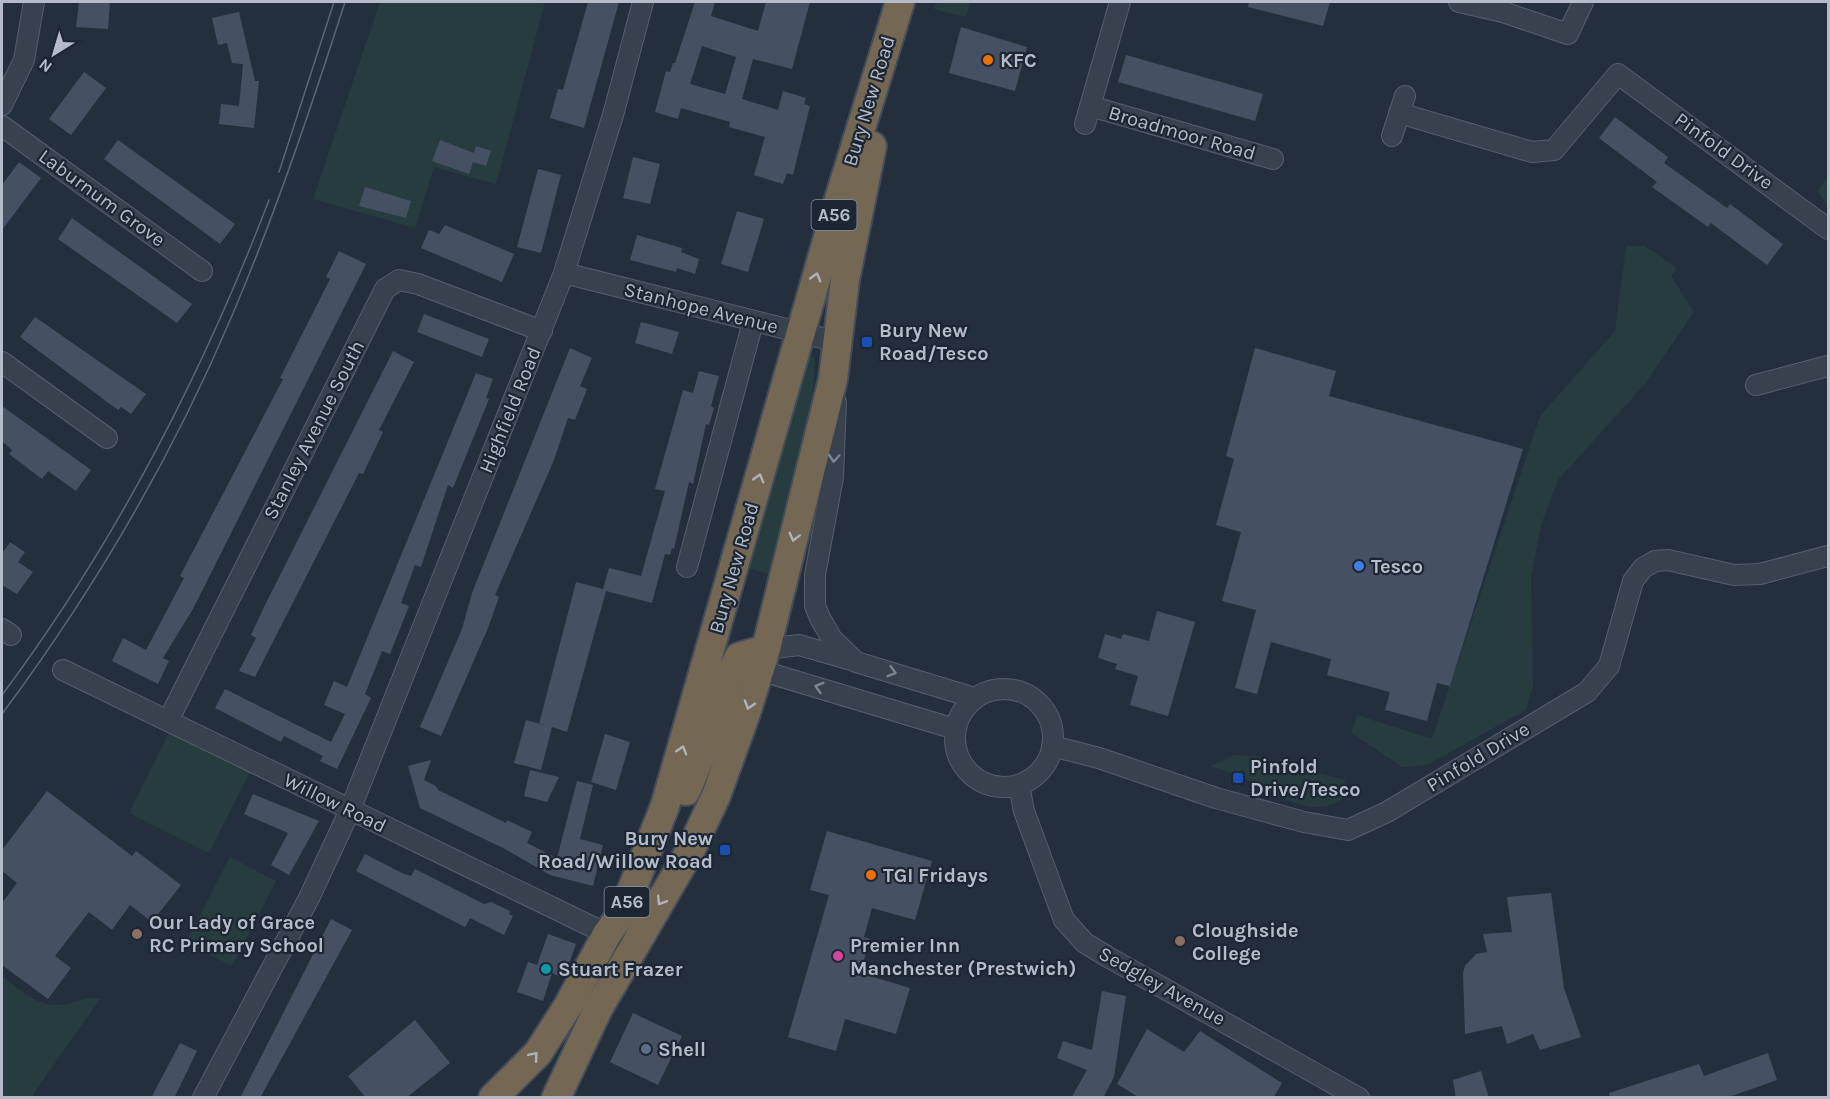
<svg xmlns="http://www.w3.org/2000/svg" width="1830" height="1099" viewBox="0 0 1830 1099" font-family="Karla,sans-serif">
  <rect width="100%" height="100%" fill="#242f3e"/>
  <path fill="#263c3f" d="M380,2H545L496,184L434,167L415,228L313,199Z
    M937,2H970L966,17L934,9Z
    M1828,177V205L1817,191Z
    M1626,246H1645L1677,268L1671,276L1694,312L1644,385L1558,480L1541,525L1531,577L1533,686L1526,710L1427,765L1402,767L1352,733L1357,715L1432,739L1540,416L1615,331Z
    M809,353L815,359C813,432 790,506 768,574L748,568Z
    M169,733L250,772L209,853L129,813Z
    M1235,755L1255,756L1345,780L1343,798C1315,822 1269,791 1242,778C1232,773 1221,770 1210,766Z
    M230,857L276,881L232,966L186,942Z
    M2,976C18,988 37,1006 59,1005C74,1005 85,995 100,999L31,1097H2Z"/>
  <path fill="#455162" fill-rule="evenodd" d="M79,2H110L108,29L76,27Z
    M588,2H619L584,128L550,118L558,89L563,90Z
    M695,2H715L711,16L758,31L766,2H810L792,69L753,59L742,99L778,110L783,91L806,98L804,104L810,106L793,175L787,173L783,184L754,175L765,137L729,127L730,122L681,108L678,119L655,112L666,71L670,72L673,63H675ZM702,46L736,57L725,94L690,84Z
    M1249,2H1330L1323,26L1248,7Z
    M239,12L255,81H259L254,128L219,124L221,104L239,106L243,64L232,63L227,43L218,45L212,18Z
    M961,27L1027,47L1015,91L949,73Z
    M1126,55L1263,94L1255,121L1118,82Z
    M84,72L106,88L71,135L49,119Z
    M1615,117L1668,157L1664,163L1727,208L1730,204L1783,244L1767,265L1711,223L1708,227L1652,187L1657,182L1599,138Z
    M118,140L235,224L220,244L104,159Z
    M440,140L474,153L476,146L491,151L486,166L473,162L469,174L432,161Z
    M633,157L660,164L650,204L623,198Z
    M19,162L41,178L2,230V185Z
    M538,169L561,175L541,253L517,247Z
    M365,187L411,201L406,218L359,206Z
    M737,211L764,219L748,272L721,264Z
    M72,218L192,304L177,323L58,239Z
    M445,225L514,254L502,282L421,248L429,230L439,234Z
    M637,235L682,248L681,252L699,259L695,274L677,268L676,272L630,260Z
    M339,251L366,264L193,609L163,658L169,661L158,684L112,661L123,638L146,650L184,578L180,576L283,379L280,378L330,279L326,277Z
    M424,314L489,339L482,357L417,332Z
    M35,317L146,394L131,414L121,407L118,410L20,337Z
    M641,322L679,332L672,354L635,343Z
    M570,348L592,358L580,386L587,389L575,420L568,418L554,460L495,595L499,597L488,628L441,736L420,727L462,629L472,593Z
    M1255,348L1336,371L1329,396L1523,449L1450,686L1437,683L1427,721L1385,710L1390,692L1327,675L1331,659L1271,642L1257,694L1235,688L1256,610L1222,601L1241,532L1216,525L1234,459L1226,456Z
    M393,351L414,362L379,430L383,432L363,474L359,473L255,677L239,671L256,638L251,635L264,607Z
    M699,371L719,376L711,406L714,408L709,425L706,424L693,484L689,482L674,549L672,548L670,555L665,554L652,603L606,591L567,732L552,727L541,770L514,763L526,720L545,725L539,724L576,582L603,589L609,568L641,576L665,491L655,489L683,390L693,393Z
    M476,373L493,379L486,398L489,399L453,488L448,485L421,567L415,565L401,603L409,606L390,654L382,651L365,694L371,698L337,769L320,761L323,756L284,736L281,742L215,708L225,689L331,742L345,714L324,705L334,681L347,687Z
    M2,406L91,470L76,491L48,471L42,479L9,454L12,450L2,441Z
    M10,542L25,552L18,562L33,572L17,594L2,585V549L4,551Z
    M1157,611L1195,622L1168,716L1130,705L1138,676L1115,669L1117,664L1098,658L1105,634L1121,639L1123,634L1149,641Z
    M605,734L630,742L616,790L591,782Z
    M431,760L424,780L436,786L438,790L506,823L507,820L532,832L527,843L557,858L577,781L593,785L580,839L603,845L593,886L550,875L505,849L420,808L408,766Z
    M530,770L559,777L547,802L524,796Z
    M47,791L132,856L136,851L181,885L152,922L130,905L112,930L89,912L55,956L71,968L48,999L2,965V903L17,883L2,871V850Z
    M253,794L319,821L289,875L271,865L288,833L244,814Z
    M827,831L932,861L915,920L872,908L864,937L870,939L860,973L910,988L896,1034L845,1019L836,1051L788,1037L829,895L810,890Z
    M365,854L404,874L411,876L415,869L484,904L491,902L510,911L509,914L513,916L504,935L470,918L465,927L356,871Z
    M1551,893L1564,988L1581,1037L1540,1050L1533,1034L1507,1044L1502,1026L1465,1034L1463,973L1465,966L1476,954L1487,952L1483,934L1512,932L1507,897Z
    M331,919L352,930L260,1098H240Z
    M548,934L576,944L564,978L552,973L543,1001L517,992L528,962L537,965Z
    M1102,991L1126,996L1114,1077L1103,1098H1071L1087,1070L1057,1058L1063,1041L1092,1050Z
    M633,1013L682,1036L658,1085L610,1062Z
    M415,1020L450,1063L406,1098H366L348,1076Z
    M1147,1029L1184,1052L1200,1031L1282,1083L1273,1098H1140L1117,1084Z
    M180,1043L197,1051L181,1084L174,1098H151Z
    M1768,1053L1777,1080L1726,1098H1610L1609,1093L1699,1064L1704,1076Z
    M1481,1071L1489,1098H1456L1453,1080Z"/>
  <g fill="none" stroke-linecap="round" stroke-linejoin="round">
    <defs>
      <path id="minor" d="M1459,2L1503,12L1568,34L1583,2
        M2,105L24,60L34,2
        M1090,106L1273,159
        M1399,113L1532,152L1554,150L1618,74L1828,229
        M1085,124L1120,2
        M2,126L202,271
        M1392,136L1405,96
        M564,273L838,342
        M2,362L107,438
        M1756,385L1828,366
        M836,402L833,477L815,575V606L820,618L832,639L856,662L975,698
        M687,567L753,322
        M2,629L11,635
        M766,649L799,645L851,660
        M63,670L607,934
        M759,670L955,729
        M955 738a49 49 0 1 1 98 0a49 49 0 1 1-98 0Z
        M168,721L385,289L399,280L418,284L542,331
        M1052,746L1099,758L1216,798L1304,822L1348,830L1387,812L1587,692L1609,666L1633,581L1643,568L1655,561L1668,560L1734,575L1760,574L1828,556
        M1019,785L1024,811L1064,920L1085,943L1108,957L1359,1098
        M203,1098L309,898L350,810L564,273L613,115L643,2"/>
      <path id="highway" d="M686,791L717,717L726,682L739,657L766,649
        M493,1098L538,1053L568,1006L607,934L623,912L665,806L839,199L900,2
        M556,1098L598,1009L691,849L716,796L746,713L766,649L833,379L845,280L872,146"/>
    </defs>
    <use href="#minor" stroke="#565f6c" stroke-width="22"/>
    <use href="#highway" stroke="#434c59" stroke-width="32"/>
    <use href="#minor" stroke="#38414e" stroke-width="20"/>
    <use href="#highway" stroke="#746855" stroke-width="28"/>
    <path stroke="#5a6575" stroke-width="1.5" d="M279,172L334,2
      M2,695C114,545 202,375 269,200
      M2,714C92,593 172,457 231,318C275,215 311,108 345,2"/>
  </g>
  <defs><path id="oneway-chevron" d="M-2-3.5L2.5 0L-2 3.5" fill="none" stroke-width="1.6" stroke-linecap="round" stroke-linejoin="round" transform="scale(1.5)"/></defs>
  <g stroke="#aeb4bd">
    <use href="#oneway-chevron" transform="translate(816 277) rotate(-74)"/>
    <use href="#oneway-chevron" transform="translate(759 478) rotate(-74)"/>
    <use href="#oneway-chevron" transform="translate(794 537) rotate(104)"/>
    <use href="#oneway-chevron" transform="translate(749 705) rotate(107)"/>
    <use href="#oneway-chevron" transform="translate(682 750) rotate(-73)"/>
    <use href="#oneway-chevron" transform="translate(661 901) rotate(122)"/>
    <use href="#oneway-chevron" transform="translate(534 1056) rotate(-49)"/>
  </g>
  <g stroke="#7c8592">
    <use href="#oneway-chevron" transform="translate(834 458) rotate(93)"/>
    <use href="#oneway-chevron" transform="translate(892 672) rotate(16)"/>
    <use href="#oneway-chevron" transform="translate(819 687) rotate(-163)"/>
  </g>
  <g fill="#e8710a" stroke="#1d2633" stroke-width="2">
    <circle cx="988" cy="60" r="6"/>
    <circle cx="871" cy="875" r="6"/>
  </g>
  <g fill="#1a4fb4" stroke="#1d2633" stroke-width="2">
    <rect x="861" y="336" width="12" height="12" rx="3"/>
    <rect x="1232" y="772" width="12" height="12" rx="3"/>
    <rect x="719" y="844" width="12" height="12" rx="3"/>
  </g>
  <circle fill="#3f7fe0" stroke="#1d2633" stroke-width="2" cx="1359" cy="566" r="6"/>
  <g fill="#8d6e63" stroke="#1d2633" stroke-width="2">
    <circle cx="137" cy="934" r="6"/>
    <circle cx="1180" cy="941" r="6"/>
  </g>
  <circle fill="#d1479c" stroke="#1d2633" stroke-width="2" cx="838" cy="956" r="6"/>
  <circle fill="#0f9aa8" stroke="#1d2633" stroke-width="2" cx="546" cy="969" r="6"/>
  <circle fill="#5c6f8a" stroke="#1d2633" stroke-width="2" cx="646" cy="1049" r="6"/>
  <g text-anchor="middle" dominant-baseline="central" stroke-width="4.5" stroke-linejoin="round" paint-order="stroke">
    <g fill="#1d2633" stroke="#878f9c" stroke-width="1.5">
      <rect x="811.5" y="200" width="45" height="30" rx="4.5"/>
      <rect x="604.5" y="887" width="45" height="30" rx="4.5"/>
    </g>
    <g font-size="18" font-weight="bold" fill="#b4bcc9">
      <text x="834" y="215">A56</text>
      <text x="627" y="902">A56</text>
    </g>
    <g font-size="20" font-weight="bold" fill="#b4bcc9" stroke="#1d2633" text-anchor="start">
      <text x="1000" y="60">KFC</text>
      <text x="879" y="330">Bury New<tspan x="879" dy="23">Road/Tesco</tspan></text>
      <text x="1371" y="566">Tesco</text>
      <text x="1250" y="766">Pinfold<tspan x="1250" dy="23">Drive/Tesco</tspan></text>
      <text x="713" y="838" text-anchor="end">Bury New<tspan x="713" dy="23">Road/Willow Road</tspan></text>
      <text x="883" y="875">TGI Fridays</text>
      <text x="149" y="922">Our Lady of Grace<tspan x="149" dy="23">RC Primary School</tspan></text>
      <text x="1192" y="930">Cloughside<tspan x="1192" dy="23">College</tspan></text>
      <text x="850" y="945">Premier Inn<tspan x="850" dy="23">Manchester (Prestwich)</tspan></text>
      <text x="558" y="969">Stuart Frazer</text>
      <text x="658" y="1049">Shell</text>
    </g>
    <g font-size="20" fill="#b4bcc9" stroke="#1d2633">
      <text transform="translate(869 101) rotate(-73)">Bury New Road</text>
      <text transform="translate(1182 133) rotate(16)">Broadmoor Road</text>
      <text transform="translate(1724 151) rotate(36)">Pinfold Drive</text>
      <text transform="translate(102 198) rotate(36)">Laburnum Grove</text>
      <text transform="translate(701 308) rotate(14)">Stanhope Avenue</text>
      <text transform="translate(510 410) rotate(-68)">Highfield Road</text>
      <text transform="translate(314 430) rotate(-63)">Stanley Avenue South</text>
      <text transform="translate(734 568) rotate(-74)">Bury New Road</text>
      <text transform="translate(1478 757) rotate(-31)">Pinfold Drive</text>
      <text transform="translate(335 803) rotate(26)">Willow Road</text>
      <text transform="translate(1162 986) rotate(29)">Sedgley Avenue</text>
    </g>
  </g>
  <rect width="1830" height="1099" fill="none" stroke="#b4bcc9" stroke-width="6"/>
  <g transform="translate(54 54) rotate(217)" stroke="#1d2633" stroke-width="4.5" paint-order="stroke">
  <path d="M0-4.5L10 22L0 15L-10 22Z" fill="#b4bcc9"/>
  <text y="-9" font-size="16" font-weight="bold" text-anchor="middle" fill="#b4bcc9">N</text>
  </g>
</svg>
